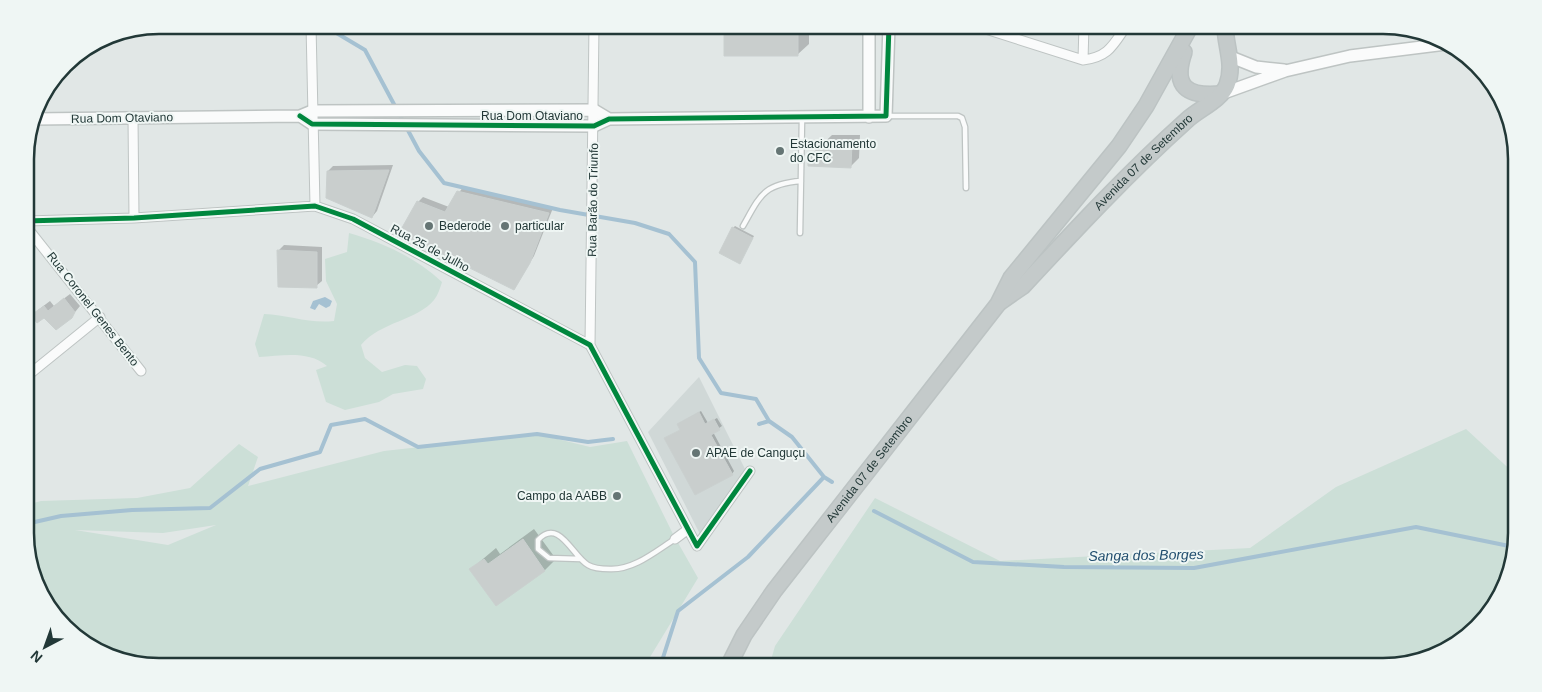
<svg xmlns="http://www.w3.org/2000/svg" width="1542" height="692" viewBox="0 0 1542 692" font-family="Arial,sans-serif">
  <rect width="100%" height="100%" fill="#e1e7e6"/>
  <path fill="#d0d8d7" d="M699,377L745,469L702,538L648,432Z"/>
  <path fill="#ccdfd7" fill-rule="evenodd" d="M349,233C384,243 415,257 442,282C440,288 438,295 434,300C418,320 380,322 361,345L365,358L382,372L405,365L417,366L426,379L423,389L393,394L379,402L345,410L326,402L316,370L327,366C308,350 282,356 259,357L255,344L264,314C288,315 310,324 334,321L337,304L326,281L325,259L347,252Z
    M1466,429L1517,476V534L1507,585L1458,644L1392,667H769L775,646L875,498L1000,561L1250,548L1336,487Z
    M537,434L590,447L627,441L673,534L698,578L644,667H159L107,657L52,614L26,551V505L41,501L137,498L190,488L239,444L258,457L248,486L384,451ZM216,525L168,545L75,530L163,533Z"/>
  <path fill="#a5c1d2" d="M325,297L332,301L330,306L326,308L319,304L315,310L310,308L313,301Z"/>
  <path fill="#0003" d="M726,25H809V44L797,55Z
    M832,135H860L859,158L850,167L810,156Z
    M393,165L377,211L372,217L328,171L333,166Z
    M463,187L553,208L534,256L514,288L418,202L423,197L449,207Z
    M735,226L754,236L740,262L733,228Z
    M284,245L322,247V281L316,286L279,250Z
    M70,294L80,306L71,317L38,310L50,301L54,306Z
    M701,411L708,423L717,418L722,426L713,432L734,471L732,474L681,429L678,424Z
    M534,529L556,559L545,570L497,604L471,569L496,548L500,554Z
    M600,663L603,667H595Z"/>
  <g fill="none" stroke-linecap="round" stroke-linejoin="round">
    <path stroke="#a5c1d2" stroke-width="4" d="M323,25L365,50L419,151L444,183L560,210L635,223L669,234L695,262L699,358L721,393L756,399L769,421
      M759,424L769,421L792,437L824,477
      M874,511L973,562L1064,567L1194,568L1416,527L1514,547
      M26,524L61,516L132,510L210,508L260,469L320,452L331,425L365,419L418,447L537,434L588,442L613,439
      M660,667L678,611L748,557L824,477L832,482"/>
  </g>
  <path fill="#c9cecd" stroke="#cad0cf" d="M724,25H798V56H724Z
    M827,142L852,143L851,168L808,166V156H814L817,148Z
    M389,170L372,218L326,198L327,171Z
    M457,191L549,213L530,263L514,290L399,233L417,201L445,212Z
    M732,227L753,238L740,264L719,253Z
    M277,250L317,252V288L278,287Z
    M64,298L75,312L72,318L56,330L44,318L37,323L31,315L44,306L48,311Z
    M699,412L705,424L714,419L720,430L711,435L733,475L695,495L664,438L680,430L677,424Z
    M523,539L545,571L496,606L469,569L484,559L488,564Z"/>
  <g fill="none" stroke-linecap="round" stroke-linejoin="round">
    <defs>
      <path id="service" d="M887,116H958L962,118L965,127L966,188
        M743,226C760,196 763,184 801,181
        M800,233L802,118
        M581,559L549,558L538,549V540C559,517 573,557 588,565C593,568 604,569 610,569C634,570 656,551 675,539"/>
      <path id="minor" d="M311,25L315,206
        M973,25L1083,60C1109,57 1113,45 1127,25
        M1083,60L1084,25
        M133,118L134,218
        M25,221L134,218L315,206L353,219L590,345L697,546L750,471
        M25,225L141,371
        M590,345L594,25
        M26,377L100,317
        M675,539L687,530"/>
      <path id="tertiary" d="M1231,57L1256,67L1284,70
        M1221,94L1285,71L1350,56L1446,44
        M300,116L312,124L594,126L609,119L886,116L889,25
        M869,117V25
        M33,119L300,116L312,111L594,110L609,119"/>
      <g id="trunk">
        <path d="M1184,52C1172,87 1187,97 1221,94"/>
        <path id="s1" d="M1000,302L1023,286C1076,229 1129,172 1187,120C1199,109 1221,100 1227,85C1235,64 1225,46 1225,25"/>
        <path id="s2" d="M728,667L744,635L774,591L998,304L1011,278L1119,146L1146,106L1191,25"/>
      </g>
    </defs>
    <use href="#service" stroke="#bec4c3" stroke-width="7"/>
    <use href="#minor" stroke="#bec4c3" stroke-width="11"/>
    <use href="#tertiary" stroke="#bec4c3" stroke-width="14"/>
    <use href="#trunk" stroke="#bcc3c3" stroke-width="18"/>
    <use href="#service" stroke="#fafbfb" stroke-width="4.5"/>
    <use href="#minor" stroke="#fafbfb" stroke-width="9"/>
    <use href="#tertiary" stroke="#fafbfb" stroke-width="11"/>
    <use href="#trunk" stroke="#c4caca" stroke-width="15"/>
    <defs>
      <path id="cycleway" d="M300,116L312,124L594,126L609,119L886,116L889,25
        M25,221L134,218L315,206L353,219L590,345L697,546L750,471"/>
    </defs>
    <use href="#cycleway" stroke="#eff6f4" stroke-width="8"/>
    <use href="#cycleway" stroke="#00873e" stroke-width="5"/>
  </g>
  <g fill="#657574" stroke="#eff6f4" stroke-width="2">
    <circle cx="780" cy="151" r="5"/>
    <circle cx="429" cy="226" r="5"/>
    <circle cx="505" cy="226" r="5"/>
    <circle cx="696" cy="453" r="5"/>
    <circle cx="617" cy="496" r="5"/>
  </g>
  <g text-anchor="middle" dominant-baseline="central" stroke-width="4" stroke-linejoin="round" paint-order="stroke">
    <g font-size="12" fill="#223837" stroke="#eff6f4">
      <text x="532" y="116">Rua Dom Otaviano</text>
      <text transform="translate(122 118) rotate(-1)">Rua Dom Otaviano</text>
      <text stroke="none"><textPath href="#s1" startOffset="201">Avenida 07 de Setembro</textPath></text>
      <text transform="translate(593 200) rotate(-89)">Rua Barão do Triunfo</text>
      <text transform="translate(430 248) rotate(28)">Rua 25 de Julho</text>
      <text transform="translate(93 309) rotate(52)">Rua Coronel Genes Bento</text>
      <text stroke="none"><textPath href="#s2" startOffset="244">Avenida 07 de Setembro</textPath></text>
    </g>
    <g font-size="12" fill="#223837" stroke="#eff6f4" text-anchor="start">
      <text x="790" y="144">Estacionamento<tspan x="790" dy="14">do CFC</tspan></text>
      <text x="439" y="226">Bederode</text>
      <text x="515" y="226">particular</text>
      <text x="706" y="453">APAE de Canguçu</text>
      <text x="607" y="496" text-anchor="end">Campo da AABB</text>
    </g>
    <g font-size="14" font-style="italic" fill="#214e6e" stroke="#eff6f4">
      <text transform="translate(1146 555) rotate(-1)">Sanga dos Borges</text>
    </g>
  </g>
  <path d="M0 0H1542V692H0ZM159 34H1383A125 125 0 0 1 1508 159V533A125 125 0 0 1 1383 658H159A125 125 0 0 1 34 533V159A125 125 0 0 1 159 34Z" fill="#eff6f4" fill-rule="evenodd"/>
  <path fill="none" stroke="#223837" stroke-width="2.5" d="M159 34H1383A125 125 0 0 1 1508 159V533A125 125 0 0 1 1383 658H159A125 125 0 0 1 34 533V159A125 125 0 0 1 159 34Z"/>
  <g transform="translate(45 647) rotate(221)" stroke="#eff6f4" stroke-width="4" paint-order="stroke">
  <path d="M0-4L9 19L0 12L-9 19Z" fill="#223837"/>
  <text y="-8" font-size="14" font-weight="bold" text-anchor="middle" fill="#223837">N</text>
  </g>
</svg>
